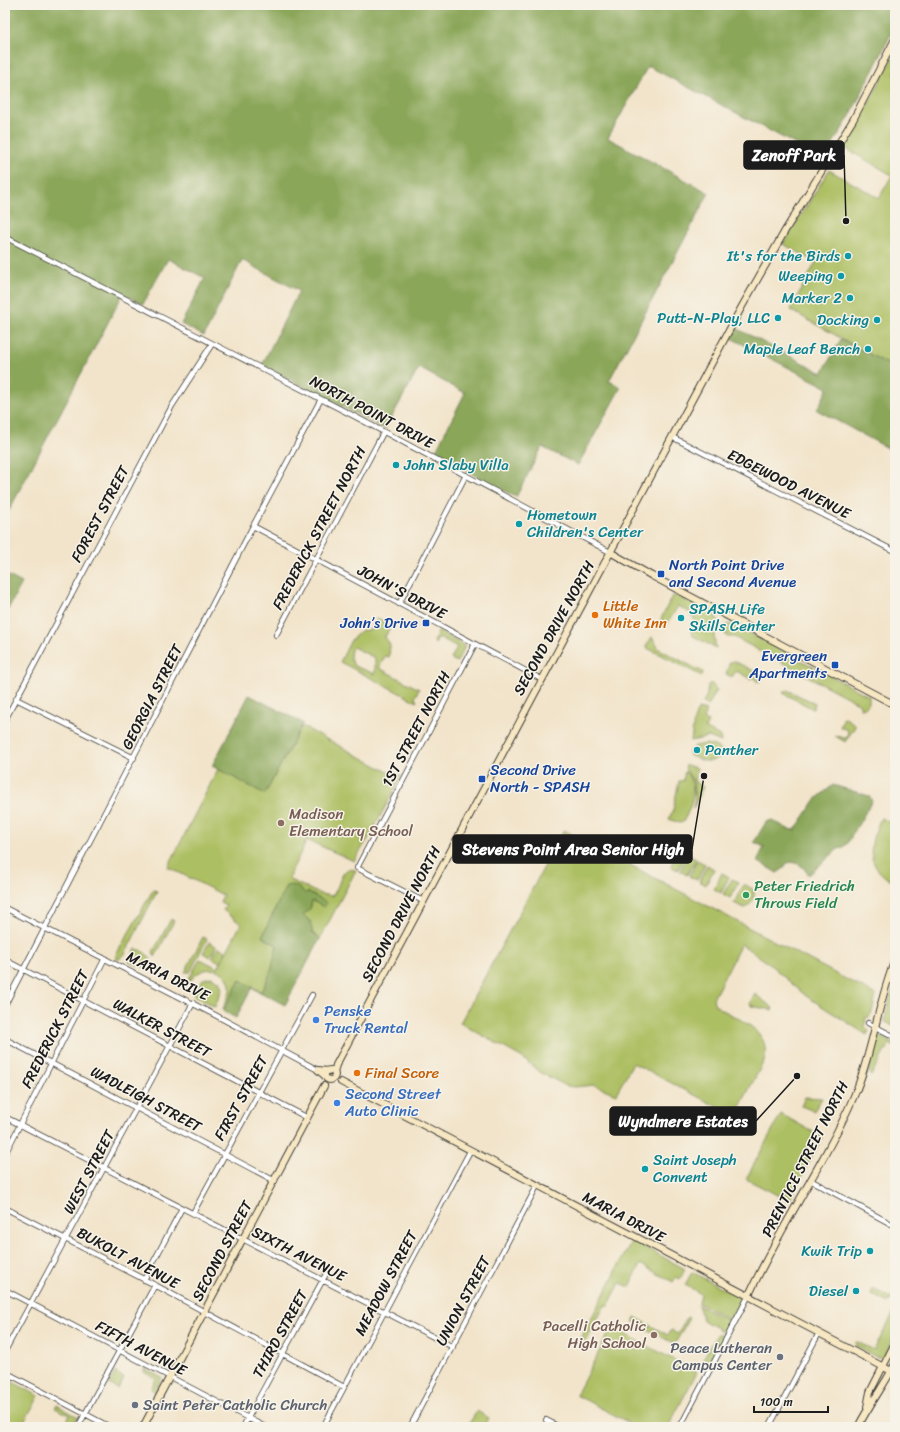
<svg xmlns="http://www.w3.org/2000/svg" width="900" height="1432" viewBox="0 0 900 1432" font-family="Sriracha,sans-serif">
  <rect width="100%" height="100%" fill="#f7f3e8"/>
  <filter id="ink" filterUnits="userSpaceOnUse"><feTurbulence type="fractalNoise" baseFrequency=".025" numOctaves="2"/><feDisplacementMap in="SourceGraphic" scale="8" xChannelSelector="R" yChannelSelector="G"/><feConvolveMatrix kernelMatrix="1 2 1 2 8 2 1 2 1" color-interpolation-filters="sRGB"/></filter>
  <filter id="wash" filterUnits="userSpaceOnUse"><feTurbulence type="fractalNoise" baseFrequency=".012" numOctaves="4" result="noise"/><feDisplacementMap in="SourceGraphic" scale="16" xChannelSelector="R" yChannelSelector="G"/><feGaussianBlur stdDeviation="0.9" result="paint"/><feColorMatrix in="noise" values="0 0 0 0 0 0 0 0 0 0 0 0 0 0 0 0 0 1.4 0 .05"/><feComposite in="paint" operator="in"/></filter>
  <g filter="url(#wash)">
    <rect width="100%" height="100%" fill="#f2e4ca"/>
    <path fill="#adbf63" stroke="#646e40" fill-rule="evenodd" d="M895,52V368L790,310L816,262L783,244L829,170L879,198L892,175L843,147L867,106Z
      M672,596H678L716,616L718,620L714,637L716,648L693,636L691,631L692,628L690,627L695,618L691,616L692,614L678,606L666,626L662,625L661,619Z
      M377,618L391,625L385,637L390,645L389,657L385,656L379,668L419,689L415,697L417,702L340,662L351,640L362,630H371ZM353,647L375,658V674L354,666L350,657L351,649Z
      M732,624L869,696V703L865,708H860V704L734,637H727L724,631L727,625Z
      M438,631L465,646L457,662L451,659L457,647L439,637L435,644L434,643Z
      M652,637L659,649L703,672L702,676L647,648V645Z
      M734,661L760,674L761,680L758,682L752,677L751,679L736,671L732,677L726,674L730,662Z
      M711,683L717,690L708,706L703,703L707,694L708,685Z
      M787,690L815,703L813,709L783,693Z
      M698,709L707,711L704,719L708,722L705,728L720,736L721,742L709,737L691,741L694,720Z
      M844,717L856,725L845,742L835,736V735L845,739L848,733L847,730L840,727Z
      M302,726L396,776L398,774L402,776L368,839L354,861L307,840L291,872V876L289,878L292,881L320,894L332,896C340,888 338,876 348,869L356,870L320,939L312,932L311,922L303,916V913L310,909L312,901L305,894L286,886L262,937L277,945L271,972L261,992L240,980L223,1011C223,1003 232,995 230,985C226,965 201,965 191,980H188L200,959L218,968L241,924L223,910L226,905L220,902L223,895L168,867L218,769L265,794Z
      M706,744L715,746L725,753C709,766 706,761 690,756L689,751L695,746Z
      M686,765L697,768L694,781L703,787L693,809L695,800L693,782L685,768Z
      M685,771C699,787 692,806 683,822L679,823L669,819L673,810L679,781H683Z
      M881,818L895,825V883C864,867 868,845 881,818Z
      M564,830L876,995L872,1012L869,1017H866L865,1027L869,1031L867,1035L806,996L767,962L741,944L713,999L715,1005C736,1020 773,1028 764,1061L735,1116L633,1063L616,1094L594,1085L575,1087L566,1086L540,1072L521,1057L460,1023Z
      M679,850L686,854L678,870L670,866Z
      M688,855L696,859L687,875L680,871Z
      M697,860L705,864L697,880L689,876Z
      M707,865L714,869L706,885L699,881Z
      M722,873L729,877L721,893L714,889Z
      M732,879L739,882L730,898L723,894Z
      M744,884L754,890C755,898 752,905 744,908L734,903Z
      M153,890L157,891L125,954L118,960L116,958V955Z
      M171,919L174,921L155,957L153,952Z
      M203,937L207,939L190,972H185Z
      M209,942L216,946L210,957L203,953Z
      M218,947L226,951L220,962L212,958Z
      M135,949L141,950L151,958L146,968L129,962Z
      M211,977L219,981L222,989L215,1007L193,995L203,979Z
      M895,980V1027L884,1021Z
      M755,994L773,1008L772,1010L751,1006L750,1002Z
      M879,1036L895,1044V1047L889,1044L871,1076L868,1072Z
      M805,1097L822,1098L814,1111L801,1106Z
      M781,1114L822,1137L789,1201L746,1179Z
      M632,1240L685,1269L680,1279L676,1277L673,1282L640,1264L630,1287L620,1283L608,1306L605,1305L583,1346L578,1344Z
      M692,1272L741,1298V1303L732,1321L699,1303L701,1294L685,1285Z
      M873,1289L894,1299L895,1297V1303L890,1300L888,1303L871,1294Z
      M698,1305L731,1322L725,1333L703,1320Z
      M895,1310V1335L884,1357H876L856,1346L855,1343L857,1342L874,1350Z
      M635,1317L668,1335L671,1330L678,1333L687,1317L689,1318L675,1344L633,1322Z
      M612,1327L697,1372L668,1427H637L576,1395Z
      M718,1333L724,1336L710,1362L703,1359Z
      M144,1368L162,1378L155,1392L151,1389L156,1379L144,1372Z
      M115,1372L124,1378L118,1389L109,1384Z
      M5,1378L39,1396L21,1427H5Z
      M57,1405L78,1417L72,1427H64L70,1415L55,1408Z
      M477,1411L489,1418L484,1427H467Z"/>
    <path fill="#8aa659" stroke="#53613a" d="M5,5H895V26L849,118L823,159L648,66L608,138L709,193L609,381L621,387L578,465L542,447L516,497L434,454L465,393L419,368L385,429L262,365L299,291L242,260L204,336L181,324L205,278L168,259L143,304L123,294L5,518Z
      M736,328L822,373L841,339L895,368V452L817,410L828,388L731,338Z
      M5,574L22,583L5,615Z
      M249,695L303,723L265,794L212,766Z
      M833,785L869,796L872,801L847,844L842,848L838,849L810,874H808C802,865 797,861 787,863L783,869L777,873L757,861L764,847L754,842L766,822L772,820L788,829L795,830L816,799Z
      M292,885L298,887L305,893L308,892L327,903L324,907L312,901L310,909L303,915L311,922L312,932L320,939L285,1005L252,988L236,1018L223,1011L240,980L261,992L271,972L277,945L262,937L286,886Z"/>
  </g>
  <g filter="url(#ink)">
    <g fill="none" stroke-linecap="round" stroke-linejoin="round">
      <defs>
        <path id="street" d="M5,237L354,416L610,552
          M672,437L894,551
          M253,526L541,679
          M399,604L466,475
          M276,635L383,433
          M16,699L134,758
          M5,720L172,406L212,344
          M423,901L357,868L475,644
          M5,908L215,1015L318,1070
          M5,960L308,1118
          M5,1005L253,526L321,399
          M868,1023L895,1037
          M5,1039L275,1181
          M5,1117L453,1347
          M5,1154L105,958
          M810,1180L895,1226
          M5,1208L155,1285L344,1387
          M193,1213L312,995
          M144,1280L182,1208
          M5,1290L265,1427
          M5,1351L193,1003
          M5,1372L110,1427
          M546,1420L559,1427
          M78,1427L155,1285
          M243,1427L326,1274
          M323,1427L470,1151
          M410,1427L537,1186
          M680,1427L748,1297
          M769,1427L819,1333"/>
        <path id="secondary" d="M610,552L652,576L895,705
          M325 1075a5 5 0 1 1 10 0a5 5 0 1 1-10 0Z
          M334,1073L336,1065L740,310L786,229L853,120L895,39
          M325,1076L318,1070L328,1071
          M341,1082L895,1373
          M748,1297C779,1228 824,1165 854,1096C873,1052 877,1004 895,960
          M867,1407L870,1392L895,1343
          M143,1427L324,1086
          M858,1427C869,1405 884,1386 895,1364"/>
      </defs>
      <use href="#street" stroke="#3c3a36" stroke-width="6"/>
      <use href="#secondary" stroke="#3c3a36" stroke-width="8"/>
      <use href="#street" stroke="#fff" stroke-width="4.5"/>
      <use href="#secondary" stroke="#f7e8c3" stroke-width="6"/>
    </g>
  </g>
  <g fill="#0f9aa8" stroke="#f7f3e8" stroke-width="1.5">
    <circle cx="848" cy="256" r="4"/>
    <circle cx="841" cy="276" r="4"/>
    <circle cx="850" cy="298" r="4"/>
    <circle cx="778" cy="318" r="4"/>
    <circle cx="877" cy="320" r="4"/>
    <circle cx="868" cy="349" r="4"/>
    <circle cx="396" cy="465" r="4"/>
    <circle cx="519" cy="524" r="4"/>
    <circle cx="681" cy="618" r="4"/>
    <circle cx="697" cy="750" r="4"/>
    <circle cx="645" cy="1169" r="4"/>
    <circle cx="870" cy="1251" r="4"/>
    <circle cx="856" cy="1291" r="4"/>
  </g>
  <g fill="#1a4fb4" stroke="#f7f3e8" stroke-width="1.5">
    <rect x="657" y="570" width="8" height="8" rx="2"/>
    <rect x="422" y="619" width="8" height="8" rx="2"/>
    <rect x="831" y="661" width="8" height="8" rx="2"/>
    <rect x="478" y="775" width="8" height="8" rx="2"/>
  </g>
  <g fill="#e8710a" stroke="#f7f3e8" stroke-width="1.5">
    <circle cx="595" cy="615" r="4"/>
    <circle cx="357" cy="1073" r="4"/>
  </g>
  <g fill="#8d6e63" stroke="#f7f3e8" stroke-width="1.5">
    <circle cx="281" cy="823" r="4"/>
    <circle cx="654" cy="1335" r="4"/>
  </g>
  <circle fill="#2e9e5b" stroke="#f7f3e8" stroke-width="1.5" cx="746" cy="895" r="4"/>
  <g fill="#3f7fe0" stroke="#f7f3e8" stroke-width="1.5">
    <circle cx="316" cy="1020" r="4"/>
    <circle cx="337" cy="1103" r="4"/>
  </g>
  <g fill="#6b7280" stroke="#f7f3e8" stroke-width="1.5">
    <circle cx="780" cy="1357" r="4"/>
    <circle cx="135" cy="1405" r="4"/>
  </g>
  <g text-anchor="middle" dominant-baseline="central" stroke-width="3" stroke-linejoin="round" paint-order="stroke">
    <g font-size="15" fill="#0d838f" stroke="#f7f3e8" text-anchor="end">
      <text x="840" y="256">It's for the Birds</text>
      <text x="833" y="276">Weeping</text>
      <text x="842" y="298">Marker 2</text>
      <text x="770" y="318">Putt-N-Play, LLC</text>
      <text x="869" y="320">Docking</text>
      <text x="860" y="349">Maple Leaf Bench</text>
      <text x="404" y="465" text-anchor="start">John Slaby Villa</text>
      <text x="527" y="515" text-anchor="start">Hometown<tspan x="527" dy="17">Children's Center</tspan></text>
      <text x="689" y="609" text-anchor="start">SPASH Life<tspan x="689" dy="17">Skills Center</tspan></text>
      <text x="705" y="750" text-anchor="start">Panther</text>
      <text x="653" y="1160" text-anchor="start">Saint Joseph<tspan x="653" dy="17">Convent</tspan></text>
      <text x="862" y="1251">Kwik Trip</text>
      <text x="848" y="1291">Diesel</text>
    </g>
    <g font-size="15" fill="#1c1c1c" stroke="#f7f3e8">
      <text transform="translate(372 412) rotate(28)">NORTH POINT DRIVE</text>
      <text transform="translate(789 484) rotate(27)">EDGEWOOD AVENUE</text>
      <text transform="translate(100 514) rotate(-62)">FOREST STREET</text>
      <text transform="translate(319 528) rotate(-62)">FREDERICK STREET NORTH</text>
      <text transform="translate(402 592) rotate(28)">JOHN'S DRIVE</text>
      <text transform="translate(554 628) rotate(-61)">SECOND DRIVE NORTH</text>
      <text transform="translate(152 697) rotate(-63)">GEORGIA STREET</text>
      <text transform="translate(416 729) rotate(-62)">1ST STREET NORTH</text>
      <text transform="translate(401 914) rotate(-62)">SECOND DRIVE NORTH</text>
      <text transform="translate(168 976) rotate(27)">MARIA DRIVE</text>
      <text transform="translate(162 1028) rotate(28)">WALKER STREET</text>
      <text transform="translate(55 1029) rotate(-63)">FREDERICK STREET</text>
      <text transform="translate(241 1098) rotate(-61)">FIRST STREET</text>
      <text transform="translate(146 1099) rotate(28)">WADLEIGH STREET</text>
      <text transform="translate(805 1159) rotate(-63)">PRENTICE STREET NORTH</text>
      <text transform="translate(89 1172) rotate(-62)">WEST STREET</text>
      <text transform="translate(624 1217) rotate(28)">MARIA DRIVE</text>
      <text transform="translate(222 1251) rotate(-62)">SECOND STREET</text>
      <text transform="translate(299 1254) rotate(27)">SIXTH AVENUE</text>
      <text transform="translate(128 1258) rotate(28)">BUKOLT AVENUE</text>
      <text transform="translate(386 1283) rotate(-62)">MEADOW STREET</text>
      <text transform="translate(463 1301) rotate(-62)">UNION STREET</text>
      <text transform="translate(280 1334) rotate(-61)">THIRD STREET</text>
      <text transform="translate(141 1348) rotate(28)">FIFTH AVENUE</text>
    </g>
    <g font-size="15" fill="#164399" stroke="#f7f3e8" text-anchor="start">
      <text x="669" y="565">North Point Drive<tspan x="669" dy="17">and Second Avenue</tspan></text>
      <text x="418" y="623" text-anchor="end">John’s Drive</text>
      <text x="827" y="656" text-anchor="end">Evergreen<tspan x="827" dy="17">Apartments</tspan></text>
      <text x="490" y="770">Second Drive<tspan x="490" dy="17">North - SPASH</tspan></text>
    </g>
    <g font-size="15" fill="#c56008" stroke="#f7f3e8" text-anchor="start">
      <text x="603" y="606">Little<tspan x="603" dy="17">White Inn</tspan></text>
      <text x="365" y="1073">Final Score</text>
    </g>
    <g font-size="15" fill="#785e54" stroke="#f7f3e8" text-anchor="start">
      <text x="289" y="814">Madison<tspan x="289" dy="17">Elementary School</tspan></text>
      <text x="646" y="1326" text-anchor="end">Pacelli Catholic<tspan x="646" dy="17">High School</tspan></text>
    </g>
    <g font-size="15" fill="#27864d" stroke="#f7f3e8" text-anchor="start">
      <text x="754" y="886">Peter Friedrich<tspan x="754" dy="17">Throws Field</tspan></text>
    </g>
    <g font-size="15" fill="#366cbe" stroke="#f7f3e8" text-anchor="start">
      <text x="324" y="1011">Penske<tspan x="324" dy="17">Truck Rental</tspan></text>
      <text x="345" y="1094">Second Street<tspan x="345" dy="17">Auto Clinic</tspan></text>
    </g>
    <g font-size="15" fill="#5b616d" stroke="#f7f3e8" text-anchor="end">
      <text x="772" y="1348">Peace Lutheran<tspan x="772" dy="17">Campus Center</tspan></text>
      <text x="143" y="1405" text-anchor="start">Saint Peter Catholic Church</text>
    </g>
  </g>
  <path fill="none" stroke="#1c1c1c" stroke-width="1.5" d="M846 221L844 155M704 776L692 849M797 1076L756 1121"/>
  <g fill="#1c1c1c" stroke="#f7f3e8" stroke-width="1.5">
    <circle cx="846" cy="221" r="4"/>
    <circle cx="704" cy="776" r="4"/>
    <circle cx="797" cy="1076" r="4"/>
  </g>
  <g fill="#1c1c1c" stroke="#1c1c1c" stroke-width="1.5">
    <rect x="744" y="141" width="100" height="28" rx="4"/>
    <rect x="453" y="835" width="239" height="28" rx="4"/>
    <rect x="610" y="1107" width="146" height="28" rx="4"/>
  </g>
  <g font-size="16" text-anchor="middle" font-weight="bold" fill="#fff">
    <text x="794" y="161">Zenoff Park</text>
    <text x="573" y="855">Stevens Point Area Senior High</text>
    <text x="683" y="1127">Wyndmere Estates</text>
  </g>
  <rect width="900" height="1432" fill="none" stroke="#f7f3e8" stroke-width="20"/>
  <path d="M754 1406v6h74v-6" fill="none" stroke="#1c1c1c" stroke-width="2"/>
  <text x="760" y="1406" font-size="12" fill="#1c1c1c" stroke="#f7f3e8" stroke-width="3" paint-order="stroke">100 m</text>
</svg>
